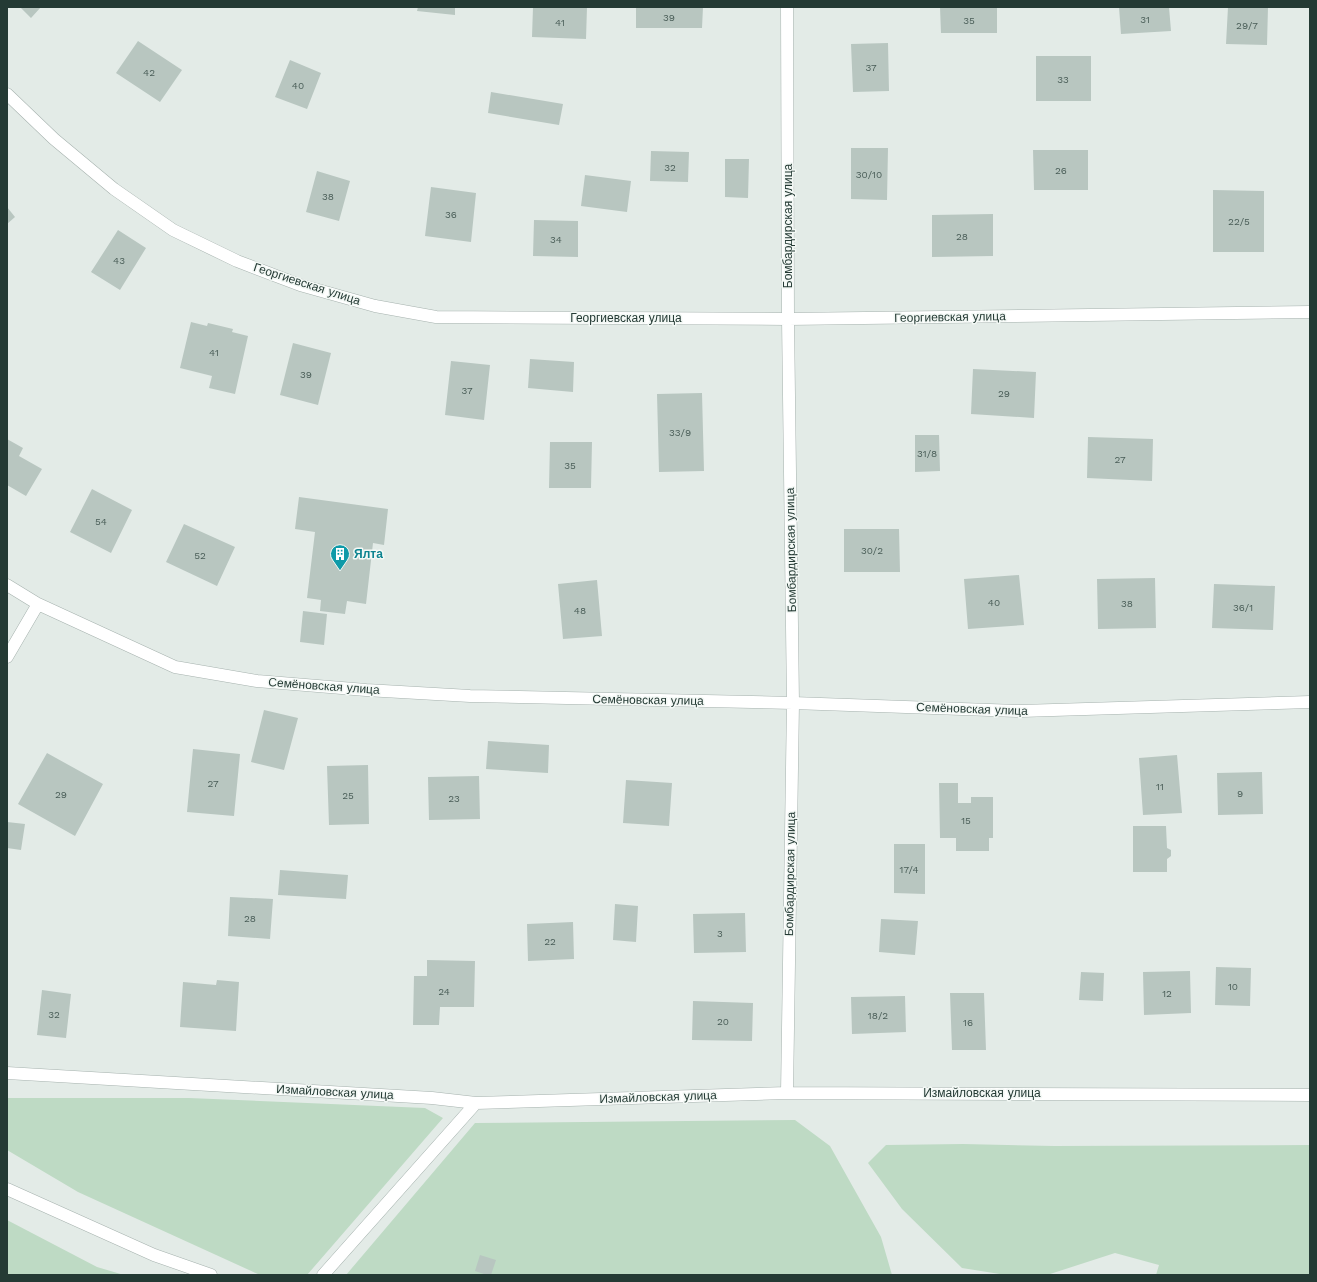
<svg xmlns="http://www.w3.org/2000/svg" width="1317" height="1282" viewBox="0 0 1317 1282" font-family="'Work Sans',sans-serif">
  <rect width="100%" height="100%" fill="#e3ebe7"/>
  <path fill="#bedac4" d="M7,1098H189L425,1108L443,1118L307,1275H260L78,1192L7,1150Z
    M795,1120L830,1146L881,1237L892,1275H346L475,1123Z
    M963,1144L1054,1146L1310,1145V1275H1156L1159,1265L1115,1253L1047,1275H1006L962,1268L902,1209L868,1163L886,1145Z
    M7,1220L97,1267L124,1275H7Z"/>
  <path fill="#b8c6c0" d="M20,7H41L31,18Z
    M418,7H455V15L417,11Z
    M533,7H587L586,39L532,37Z
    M636,7H703L702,28H636Z
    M940,7H997V33H941Z
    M1119,7H1169L1171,31L1121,34Z
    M1228,7H1268L1267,45L1226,44Z
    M138,41L182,70L160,102L116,73Z
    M888,43L889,91L853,92L851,44Z
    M1036,56H1091V101H1036Z
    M290,60L321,73L307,109L275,97Z
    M491,92L563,104L559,125L488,113Z
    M851,148H888L887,200L851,199Z
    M1033,150H1088V190H1034Z
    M651,151L689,152L688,182L650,181Z
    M725,159H749L748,198L725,197Z
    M317,171L350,181L339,221L306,212Z
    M585,175L631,181L627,212L581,206Z
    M431,187L476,193L471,242L425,236Z
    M1213,190L1264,191V252H1213Z
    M7,207L15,217L7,224Z
    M993,214V256L932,257V215Z
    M534,220L578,221V257L533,256Z
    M118,230L146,248L120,290L91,272Z
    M191,322L207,326L208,323L233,329L232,332L248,336L235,394L209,388L212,376L180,368Z
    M293,343L331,353L318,405L280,395Z
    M530,359L574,362L573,392L528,388Z
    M451,361L490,365L484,420L445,415Z
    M973,369L1036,372L1034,418L971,414Z
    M702,393L704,471L659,472L657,394Z
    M915,435H939L940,471L915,472Z
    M1088,437L1153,439L1152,481L1087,478Z
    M7,439L23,448L19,456L42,469L26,496L7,485Z
    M550,442H592L591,488H549Z
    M92,489L132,510L111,553L70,532Z
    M299,497L388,509L384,545L373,543L366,604L347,601L345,614L320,611L321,600L307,598L315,532L295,529Z
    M184,524L235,547L217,586L166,562Z
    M844,529H899L900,572H844Z
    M1019,575L1024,625L968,629L964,579Z
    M1155,578L1156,628L1098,629L1097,579Z
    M597,580L602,636L563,639L558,584Z
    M1214,584L1275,586L1273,630L1212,628Z
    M303,611L327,614L324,645L300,642Z
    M264,710L298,718L284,770L251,762Z
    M488,741L549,745L548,773L486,769Z
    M193,749L240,754L234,816L187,812Z
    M47,753L103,784L75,836L18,804Z
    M1177,755L1182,813L1143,815L1139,758Z
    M368,765L369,824L329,825L327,766Z
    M1262,772L1263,814L1218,815L1217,773Z
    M479,776L480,819L429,820L428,777Z
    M626,780L672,783L669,826L623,823Z
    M939,783H958V803H971V797H993V838H989V851H956V838H940Z
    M7,822L25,824L21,850L7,848Z
    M1133,826H1166L1167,848L1171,850V856L1167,859V872H1133Z
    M894,844H925V894L894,893Z
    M280,870L348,875L346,899L278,895Z
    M230,897L273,899L270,939L228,936Z
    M615,904L638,906L636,942L613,940Z
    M745,913L746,952L694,953L693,914Z
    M881,919L918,921L915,955L879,952Z
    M573,922L574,959L528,961L527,924Z
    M427,960L475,961L474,1007H440L439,1025H413L414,976H427Z
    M1216,967L1251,968L1250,1006L1215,1005Z
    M1190,971L1191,1013L1144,1015L1143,972Z
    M1081,972L1104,973L1103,1001L1079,1000Z
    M217,980L239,982L236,1031L180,1027L183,982L216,985Z
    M42,990L71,994L66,1038L37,1035Z
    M950,993H984L986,1050H952Z
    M905,996L906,1032L852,1034L851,997Z
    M693,1001L753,1003L752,1041L692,1040Z
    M480,1255L496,1260L491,1275H487L475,1271Z"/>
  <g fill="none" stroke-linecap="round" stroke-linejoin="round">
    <defs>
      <path id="minor" d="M7,94L54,139L114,189L173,230L237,261L300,285L375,306L436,317L788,319L1310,312
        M7,585L38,604L175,667L257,681L366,690L470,696L793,703L1021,711L1310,702
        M7,657L38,604
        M7,1073L432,1098L476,1103L787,1093L1310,1095
        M787,1093L793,703L788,319L787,7
        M7,1189L154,1255L211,1275
        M323,1275L476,1103"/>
    </defs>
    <use href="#minor" stroke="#a6b2ae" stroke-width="13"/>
    <use href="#minor" stroke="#fff" stroke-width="12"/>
  </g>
  <defs>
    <symbol id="building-pin" viewBox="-11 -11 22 30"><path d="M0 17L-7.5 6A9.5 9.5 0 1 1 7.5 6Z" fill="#0f9aa8" stroke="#f3f8f5"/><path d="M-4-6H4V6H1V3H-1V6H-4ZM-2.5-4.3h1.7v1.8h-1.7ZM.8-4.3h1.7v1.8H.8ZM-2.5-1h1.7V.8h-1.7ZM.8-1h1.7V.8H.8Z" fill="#fff"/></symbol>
  </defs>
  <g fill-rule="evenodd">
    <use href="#building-pin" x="329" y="543" width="22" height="30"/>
  </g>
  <g text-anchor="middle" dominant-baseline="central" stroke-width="3" stroke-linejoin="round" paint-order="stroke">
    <g font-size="10" fill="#495d57">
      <text x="669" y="17">39</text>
      <text x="1145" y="19">31</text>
      <text x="969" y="20">35</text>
      <text x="560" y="22">41</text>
      <text x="1247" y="25">29/7</text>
      <text x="871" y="67">37</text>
      <text x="149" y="72">42</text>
      <text x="1063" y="79">33</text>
      <text x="298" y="85">40</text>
      <text x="670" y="167">32</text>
      <text x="1061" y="170">26</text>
      <text x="869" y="174">30/10</text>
      <text x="328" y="196">38</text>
      <text x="451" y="214">36</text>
      <text x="1239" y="221">22/5</text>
      <text x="962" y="236">28</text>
      <text x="556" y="239">34</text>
      <text x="119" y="260">43</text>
      <text x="214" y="352">41</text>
      <text x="306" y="374">39</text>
      <text x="467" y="390">37</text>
      <text x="1004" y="393">29</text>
      <text x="680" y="432">33/9</text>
      <text x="927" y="453">31/8</text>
      <text x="1120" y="459">27</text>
      <text x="570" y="465">35</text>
      <text x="101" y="521">54</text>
      <text x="872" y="550">30/2</text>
      <text x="200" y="555">52</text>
      <text x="994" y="602">40</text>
      <text x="1127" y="603">38</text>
      <text x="1243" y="607">36/1</text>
      <text x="580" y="610">48</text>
      <text x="213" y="783">27</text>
      <text x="1160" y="786">11</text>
      <text x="1240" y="793">9</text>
      <text x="61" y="794">29</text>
      <text x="348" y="795">25</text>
      <text x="454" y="798">23</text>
      <text x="966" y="820">15</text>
      <text x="909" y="869">17/4</text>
      <text x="250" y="918">28</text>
      <text x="720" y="933">3</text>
      <text x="550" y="941">22</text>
      <text x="1233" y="986">10</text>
      <text x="444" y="991">24</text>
      <text x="1167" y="993">12</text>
      <text x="54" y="1014">32</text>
      <text x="878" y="1015">18/2</text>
      <text x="723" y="1021">20</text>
      <text x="968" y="1022">16</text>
    </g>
    <g font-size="12" fill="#243a34" stroke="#f3f8f5">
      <text transform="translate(788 226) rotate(-90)">Бомбардирская улица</text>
      <text transform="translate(307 284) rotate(18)">Георгиевская улица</text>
      <text transform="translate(950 317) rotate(-1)">Георгиевская улица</text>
      <text x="626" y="318">Георгиевская улица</text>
      <text transform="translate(791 550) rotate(-91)">Бомбардирская улица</text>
      <text transform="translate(324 686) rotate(4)">Семёновская улица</text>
      <text transform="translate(648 700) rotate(1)">Семёновская улица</text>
      <text transform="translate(972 709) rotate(2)">Семёновская улица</text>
      <text transform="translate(790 874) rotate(-89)">Бомбардирская улица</text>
      <text transform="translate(335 1092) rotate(3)">Измайловская улица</text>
      <text x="982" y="1093">Измайловская улица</text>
      <text transform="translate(658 1097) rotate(-2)">Измайловская улица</text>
    </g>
    <g font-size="12" font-weight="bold" fill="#0d838f" stroke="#f3f8f5" text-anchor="start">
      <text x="354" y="554">Ялта</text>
    </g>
  </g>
  <rect width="1317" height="1282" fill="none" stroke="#243a34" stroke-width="16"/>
</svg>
